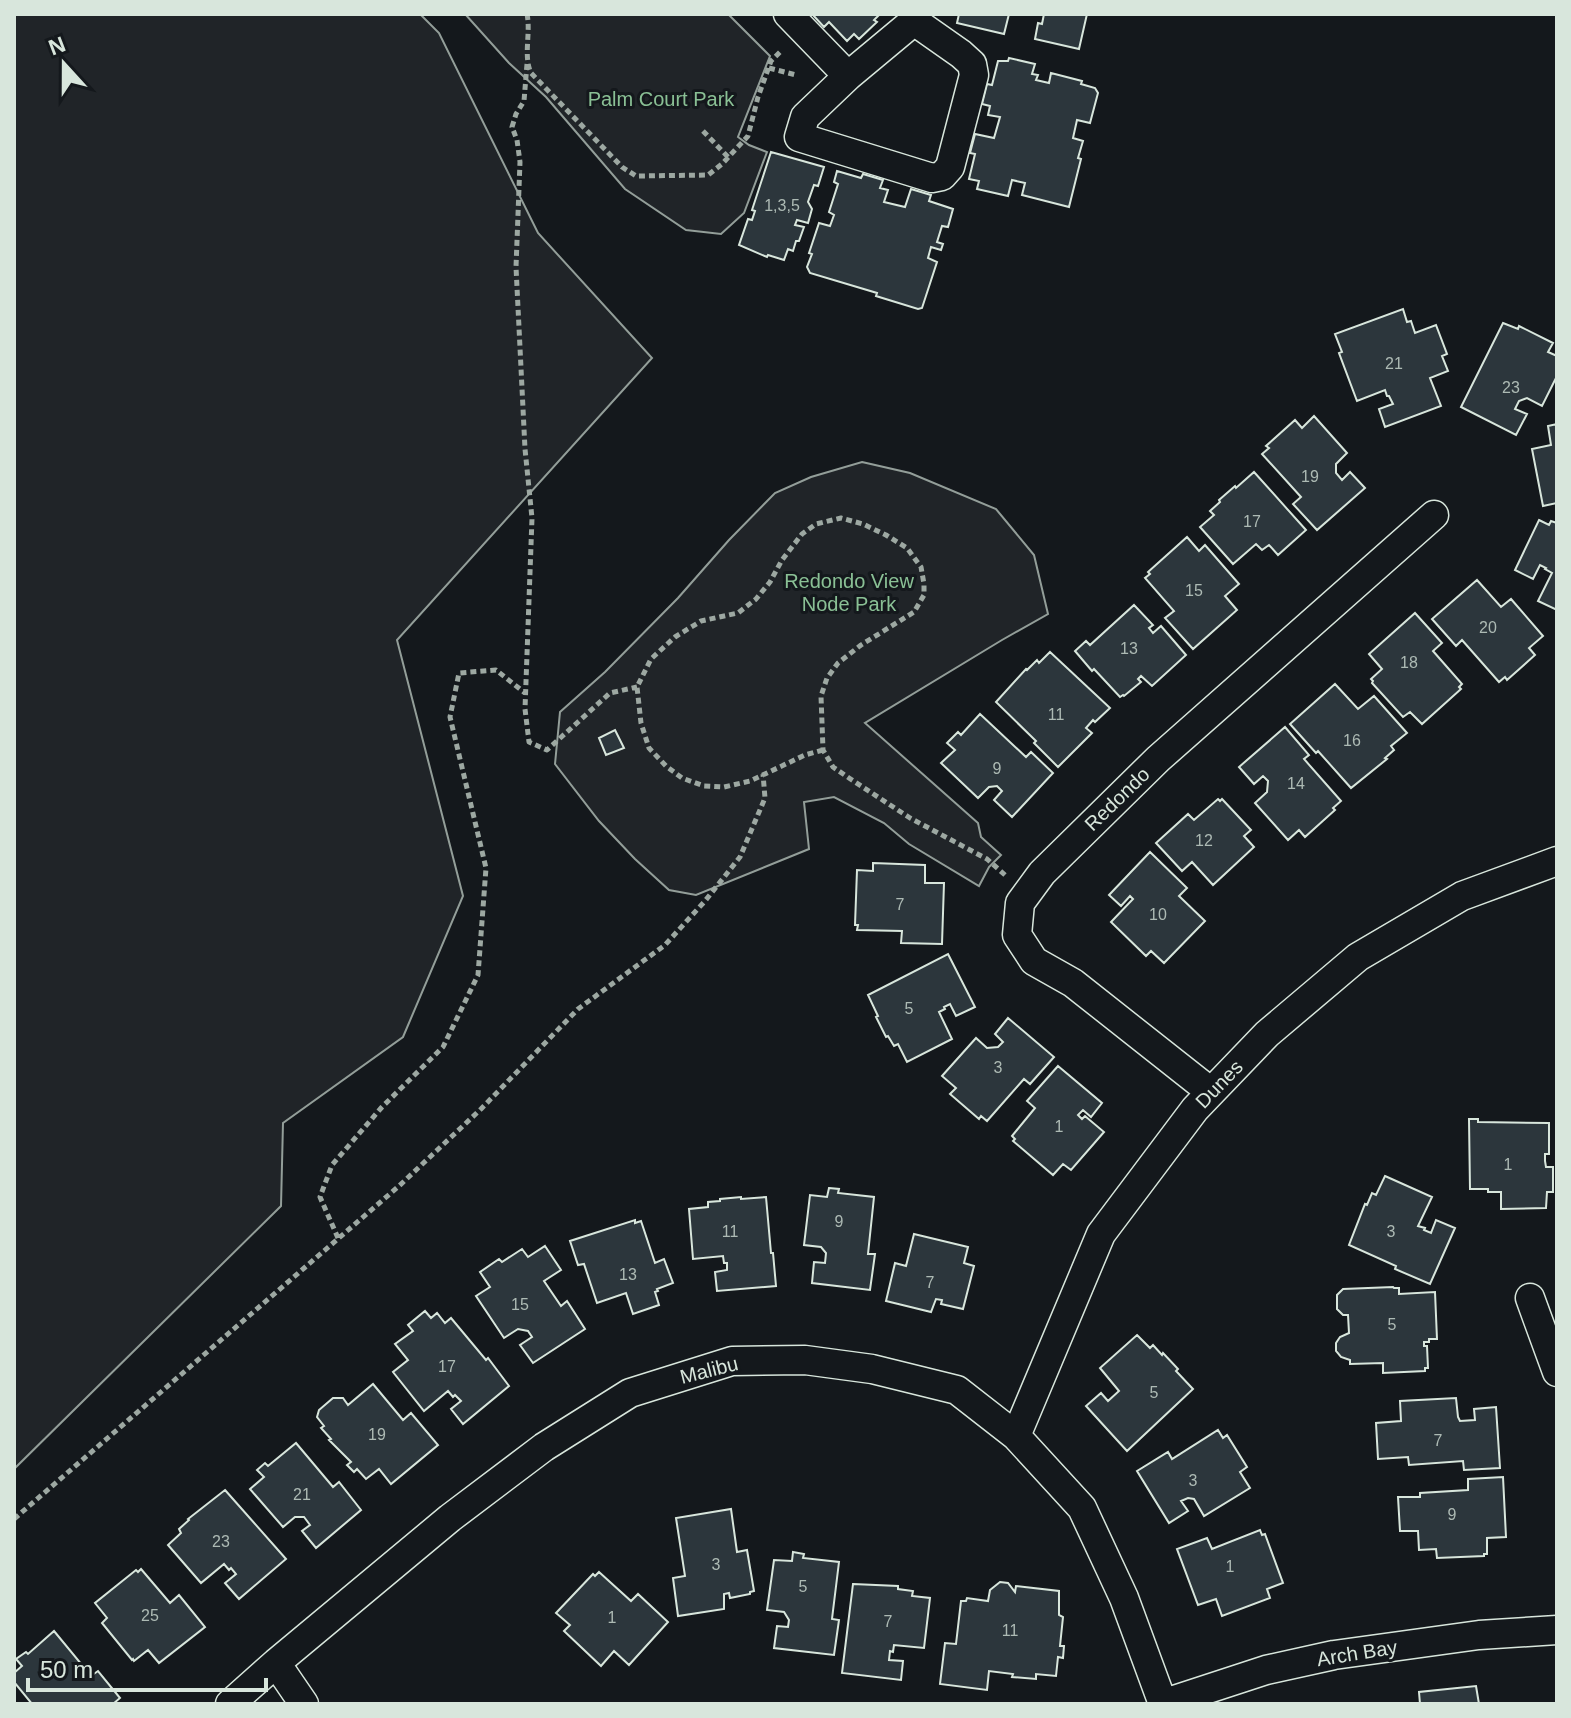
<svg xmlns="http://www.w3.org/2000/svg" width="1571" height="1718" viewBox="0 0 1571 1718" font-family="Helvetica,sans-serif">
  <rect width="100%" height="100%" fill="#14181c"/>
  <path fill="#202428" stroke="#939e99" stroke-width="2" d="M14,14H420L439,33L538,233L652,358L397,640L463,896L403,1037L283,1123L281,1206L14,1469Z
    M465,14H728L770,56L738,137L749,145L767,152L744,213L721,234L686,230L625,189L546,97L509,63Z
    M862,462L910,473L996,509L1034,555L1048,614L1002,640L865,723L978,823L981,837L1001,855L989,867L979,886L909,844L884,823L834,797L804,802L809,849L696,895L669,890L635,859L599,821L555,764L560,712L605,672L678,598L729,540L775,493L811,477Z"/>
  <path fill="#2c363c" stroke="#d8e6dc" stroke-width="2" d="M812,14H876L878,16L874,20L877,22L859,39L854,34L847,41L829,22L824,27Z
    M959,14H1009L1004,34L957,23Z
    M1044,14H1087L1079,49L1035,39L1038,23L1042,24Z
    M1009,58L1035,64L1032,74L1038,75L1036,80L1049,83L1051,73L1082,81L1081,84L1095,88L1098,93L1090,123L1077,120L1073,138L1083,141L1078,158L1081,159L1069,207L1022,195L1025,183L1012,180L1008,196L977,189L979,181L969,179L975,154L970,153L975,134L994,138L1000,117L988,115L990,106L982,104L987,84L992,85L998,61H1008Z
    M771,152L824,167L818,186L814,185L808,202L812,209L808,223L797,220L795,225L804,227L799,241H796L793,251L788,249L784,260L768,255L767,257L739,245L748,219L752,220L755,211L752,210Z
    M837,171L861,178L863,174L883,180L880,188L888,190L884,202L905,207L911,189L931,195L929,201L953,209L948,227L942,226L937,242L943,244L941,250L931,247L928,258L937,262L922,308L918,309L876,296L877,293L810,273L807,267L812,254L809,253L819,223L830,226L834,215L829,212L838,184L834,182Z
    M1403,309L1407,322L1411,321L1415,333L1436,325L1447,354L1442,356L1448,371L1430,378L1441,406L1385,427L1379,409L1393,404L1389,396H1387L1385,390L1357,401L1339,353L1342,352L1335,334Z
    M1503,323L1518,329L1519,326L1553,343L1548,352L1557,356V376L1542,406L1527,398L1519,401L1515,409L1527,414L1516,435L1461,407Z
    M1314,416L1347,453L1336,464V473L1342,480L1350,472L1365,488L1317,530L1293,504L1301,497L1262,454L1269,448L1266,446L1295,420L1302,428Z
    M1557,424V503L1543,506L1532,449L1551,445L1548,426Z
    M1254,472L1306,530L1278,555L1269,545L1262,550L1256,544L1233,564L1200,527L1214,515L1210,511L1220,502L1219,500L1235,486L1236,488Z
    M1539,520L1549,525L1551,521L1557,523V610L1538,601L1552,573L1545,569L1546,568L1540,565L1533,579L1515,570Z
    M1187,537L1199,551L1205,545L1239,584L1225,596L1237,610L1193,649L1165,618L1174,611L1145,578L1150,574L1148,572Z
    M1477,580L1501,607L1511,599L1543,636L1529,648L1535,655L1507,680L1505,677L1499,682L1462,640L1456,646L1432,619Z
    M1134,605L1153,625L1149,628L1153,633L1161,626L1186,655L1152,686L1141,676L1138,679L1141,682L1124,696L1123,695L1120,697L1094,669L1092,671L1075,651L1086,641L1090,645Z
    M1415,613L1442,643L1433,651L1462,684L1459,687L1461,689L1422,724L1410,712L1403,717L1372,683L1373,681L1371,679L1382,669L1369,654Z
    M1050,652L1110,708L1095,722L1093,720L1086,728L1092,733L1058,767L1034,743L1036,741L996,702L1026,669L1027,670L1037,660L1039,663Z
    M1335,684L1358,709L1374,696L1407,733L1391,746L1394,750L1385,758L1387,759L1351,788L1318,751L1316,753L1290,724Z
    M980,714L1026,757L1031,752L1053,773L1012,817L994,800L1002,791L997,786L989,787L978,798L941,763L955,750L947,743L958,732L961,735Z
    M1285,727L1309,755L1304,759L1341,801L1333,808L1335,810L1305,837L1299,830L1288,840L1255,803L1267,792L1268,781L1263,776L1254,784L1239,767Z
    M615,730L624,748L606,755L599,738Z
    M1218,799L1220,801L1222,799L1251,830L1244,836L1254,847L1213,885L1192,862L1182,871L1156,843L1188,814L1194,820Z
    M1150,852L1187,888L1179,896L1205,921L1164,963L1151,951L1146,956L1111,922L1133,899L1130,896L1121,906L1109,895Z
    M873,863L925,865V883H944L942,944L901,943L902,931L857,930L858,925H855L857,870L873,871Z
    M948,954L975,1007L956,1016L950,1004L944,1007L945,1009L939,1012L952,1039L907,1062L898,1044L894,1046L888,1036L886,1037L876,1017L878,1016L868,995Z
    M1008,1018L1054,1057L1030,1084L1024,1079L987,1121L981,1116L979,1119L950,1094L956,1088L942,1076L976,1038L987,1048L998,1047L1003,1042L995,1034Z
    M1058,1066L1102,1103L1091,1117L1083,1110L1078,1115L1082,1119L1085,1116L1104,1132L1071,1170L1063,1164L1053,1175L1013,1141L1015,1139L1012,1136L1035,1108L1027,1101Z
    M1469,1119H1478V1122L1549,1123V1154H1545V1161L1546,1167H1553V1192H1547L1546,1208L1501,1209V1192H1488V1189H1470Z
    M1385,1176L1432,1197L1418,1226L1425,1228L1424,1230L1431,1233L1436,1220L1455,1228L1430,1284L1395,1269L1396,1266L1349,1245L1365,1204L1367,1205L1372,1193L1376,1195Z
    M829,1188L839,1189L838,1193L874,1197L868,1254H875L870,1290L812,1283L814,1262L825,1263L826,1253L821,1247L804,1245L810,1195L827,1197Z
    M741,1197V1199L766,1197L771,1253H773L776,1286L717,1291L715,1272L727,1270V1263H724L723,1256L693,1259L689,1209L708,1207V1202L720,1201V1199Z
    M635,1220V1223L641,1221L655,1263L664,1259L673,1283L657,1289L658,1291L655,1292L659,1305L633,1314L626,1293L597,1303L584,1264L578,1265L570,1241Z
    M914,1234L968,1247L964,1263L974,1266L963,1309L941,1304L942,1300L936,1299L931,1312L886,1301L895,1263L906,1266Z
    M545,1246L561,1270L544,1281L561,1306L567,1301L585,1329L533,1363L520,1345L532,1337L528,1331L518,1329L504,1338L476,1296L490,1287L480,1272L499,1259L502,1262L522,1249L528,1257Z
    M1393,1287L1394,1288H1399V1294L1435,1292L1437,1339H1429V1342H1424V1346H1427L1428,1368H1425V1371L1383,1373V1363L1350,1364V1360L1341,1357L1336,1351V1343L1340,1337L1349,1333L1348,1315H1343L1337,1309V1295L1343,1289Z
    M425,1311L431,1318L437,1313L445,1323L451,1318L486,1360L488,1358L509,1386L463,1424L451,1409L461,1401L455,1395L453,1397L448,1391L424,1411L393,1372L408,1360L395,1344L413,1331L408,1325Z
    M1137,1335L1150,1348L1153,1345L1162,1355L1163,1353L1178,1369L1176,1371L1193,1389L1127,1451L1086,1406L1101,1393L1108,1401L1119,1391L1100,1368Z
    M373,1384L403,1420L411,1413L438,1445L391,1484L379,1469L366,1479L357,1469L354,1472L347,1465L351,1462L329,1440L331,1439L321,1428L324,1426L317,1417L319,1410L333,1398H343L348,1405Z
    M1456,1398L1458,1417L1460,1421L1475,1420L1474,1409L1496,1407L1500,1468L1464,1470L1463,1461L1409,1465L1408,1457L1378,1459L1376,1423L1401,1421L1400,1401Z
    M1218,1430L1223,1438L1227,1435L1247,1467L1240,1472L1250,1488L1204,1516L1194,1499L1188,1498L1181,1501L1188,1511L1169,1523L1137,1471L1168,1452L1172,1459Z
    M296,1443L333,1487L339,1482L361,1510L316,1548L302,1531L310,1525L304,1517H295L283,1527L250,1489L264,1477L257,1470L265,1463L268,1466Z
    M1503,1477L1506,1537L1487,1538V1554H1484V1556L1437,1558L1436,1549L1419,1550L1418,1531H1400L1398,1497H1420V1493L1468,1490V1479Z
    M225,1490L286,1559L239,1599L225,1583L236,1574L231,1568L229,1570L224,1564L201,1583L168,1545L181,1533L179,1529L189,1520L188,1519Z
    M731,1509L737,1552L747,1550L754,1591L750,1592V1594L730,1598L729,1593L724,1594V1609L678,1616L673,1578L685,1576L676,1518Z
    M1260,1530L1262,1535L1265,1534L1283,1583L1267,1589L1270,1598L1222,1616L1216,1599L1198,1605L1177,1549L1207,1538L1212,1549Z
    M793,1552L804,1554L803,1558L839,1562L832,1619L839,1620L834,1655L774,1648L777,1626L788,1627L789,1620L784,1612L767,1610L774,1560L792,1561Z
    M141,1569L170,1603L179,1595L205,1627L159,1663L148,1650L134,1661L133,1659L132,1660L102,1623L107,1618L95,1603L136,1570L138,1572Z
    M599,1572L631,1601L638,1594L668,1622L629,1665L614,1651L601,1666L564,1631L570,1625L556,1613L593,1574L595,1576Z
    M1000,1582L1008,1583L1015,1592L1016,1586L1059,1591V1615L1063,1617L1060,1646H1064L1063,1658L1058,1657L1056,1676L1036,1674V1679L1012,1677L1013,1674L989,1671L987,1690L940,1684L945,1643L956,1644L961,1601H966L967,1598L988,1601L990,1590Z
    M853,1584L898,1586V1589L913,1591L912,1596L930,1598L924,1648L894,1645L893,1652L890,1651L889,1660L903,1661L901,1680L842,1673Z
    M54,1631L91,1676L98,1671L120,1698L113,1704H32L14,1682V1673L22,1666L16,1659L26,1652L28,1654Z
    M1476,1686L1479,1704H1420L1419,1692Z"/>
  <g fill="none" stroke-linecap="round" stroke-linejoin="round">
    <defs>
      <path id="minor" d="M788,14L848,76
        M914,21L961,54L972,64L974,75L950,167L942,176L932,178L799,137L805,117L848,76L914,21L918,14
        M1211,1092L1073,983L1034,961L1017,935L1020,903L1042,873L1158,759L1434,515
        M1530,1298L1557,1372
        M1016,1436L1101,1234L1195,1109L1267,1034L1358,957L1462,896L1557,861
        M276,1663L304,1704
        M230,1704L276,1663L450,1518L544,1447L630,1393L732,1361L805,1360L872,1369L957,1390L1016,1436L1082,1508L1124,1598L1163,1704
        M1162,1704L1266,1670L1334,1655L1479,1635L1557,1630"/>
    </defs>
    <use href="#minor" stroke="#d8e6dc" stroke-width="31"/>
    <path stroke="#9da8a2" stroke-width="5" stroke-dasharray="6 4" stroke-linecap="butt" d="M527,14C531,33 523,56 531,73L622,167L636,176L708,175L722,164L748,136L758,97L771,61L782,50
      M527,64L524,101L516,114L512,127L517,140L520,162L516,267L525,449L532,518L525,709L529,742L547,750L610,693L637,687
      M769,68L796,75
      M703,131L729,158
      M823,750L805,755L750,781L724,787L704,786L682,778L666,766L649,748L641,723L637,687L651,659L675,637L701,621L738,613L756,599L770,582L782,560L802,534L816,524L841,518L863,524L886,535L907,548L921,567L924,584V595L914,612L861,645L838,663L827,678L821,696L823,750L833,767L849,778L910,818L987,859L1005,875
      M338,1238L320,1197L332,1165L382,1107L443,1047L478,975L486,868L450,717L459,673L496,670L525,693
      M14,1519L399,1186L481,1109L578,1009L665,945L705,901L740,857L765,798L763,774"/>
    <use href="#minor" stroke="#14181c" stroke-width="28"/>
  </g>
  <g text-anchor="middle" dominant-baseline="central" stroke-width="6" stroke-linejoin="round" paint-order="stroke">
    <g font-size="16" fill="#adbab4">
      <text x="782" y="205">1,3,5</text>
      <text x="1394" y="363">21</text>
      <text x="1511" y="387">23</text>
      <text x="1310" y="476">19</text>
      <text x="1252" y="521">17</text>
      <text x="1194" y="590">15</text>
      <text x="1488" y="627">20</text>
      <text x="1129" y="648">13</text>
      <text x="1409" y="662">18</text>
      <text x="1056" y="714">11</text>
      <text x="1352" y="740">16</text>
      <text x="997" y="768">9</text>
      <text x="1296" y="783">14</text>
      <text x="1204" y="840">12</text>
      <text x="900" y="904">7</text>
      <text x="1158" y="914">10</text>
      <text x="909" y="1008">5</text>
      <text x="998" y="1067">3</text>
      <text x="1059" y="1126">1</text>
      <text x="1508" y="1164">1</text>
      <text x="839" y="1221">9</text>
      <text x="730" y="1231">11</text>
      <text x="1391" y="1231">3</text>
      <text x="628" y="1274">13</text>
      <text x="930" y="1282">7</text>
      <text x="520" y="1304">15</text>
      <text x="1392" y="1324">5</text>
      <text x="447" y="1366">17</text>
      <text x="1154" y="1392">5</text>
      <text x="377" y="1434">19</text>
      <text x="1438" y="1440">7</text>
      <text x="1193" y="1480">3</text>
      <text x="302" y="1494">21</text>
      <text x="1452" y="1514">9</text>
      <text x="221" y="1541">23</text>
      <text x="716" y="1564">3</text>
      <text x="1230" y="1566">1</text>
      <text x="803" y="1586">5</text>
      <text x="150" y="1615">25</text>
      <text x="612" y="1617">1</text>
      <text x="888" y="1621">7</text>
      <text x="1010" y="1630">11</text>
    </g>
    <g font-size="20" fill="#8ac095" stroke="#14181c">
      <text x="661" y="99">Palm Court Park</text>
      <text x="849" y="581">Redondo View<tspan x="849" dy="23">Node Park</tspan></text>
    </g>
    <g font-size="20" fill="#d8e6dc" stroke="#14181c">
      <text transform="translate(1117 799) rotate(-44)">Redondo</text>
      <text transform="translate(1219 1084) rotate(-46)">Dunes</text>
      <text transform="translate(709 1370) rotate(-14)">Malibu</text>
      <text transform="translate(1357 1653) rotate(-9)">Arch Bay</text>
    </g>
  </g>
  <rect width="1571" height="1718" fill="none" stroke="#d8e6dc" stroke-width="32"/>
  <g transform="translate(64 64) rotate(339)" stroke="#14181c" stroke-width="6" paint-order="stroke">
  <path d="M0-6L14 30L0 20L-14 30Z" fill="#d8e6dc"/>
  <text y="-12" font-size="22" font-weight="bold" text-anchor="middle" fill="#d8e6dc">N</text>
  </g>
  <path d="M28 1678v12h238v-12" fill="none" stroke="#d8e6dc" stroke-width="4"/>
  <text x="40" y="1678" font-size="24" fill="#d8e6dc" stroke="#14181c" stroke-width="6" paint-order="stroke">50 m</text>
</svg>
